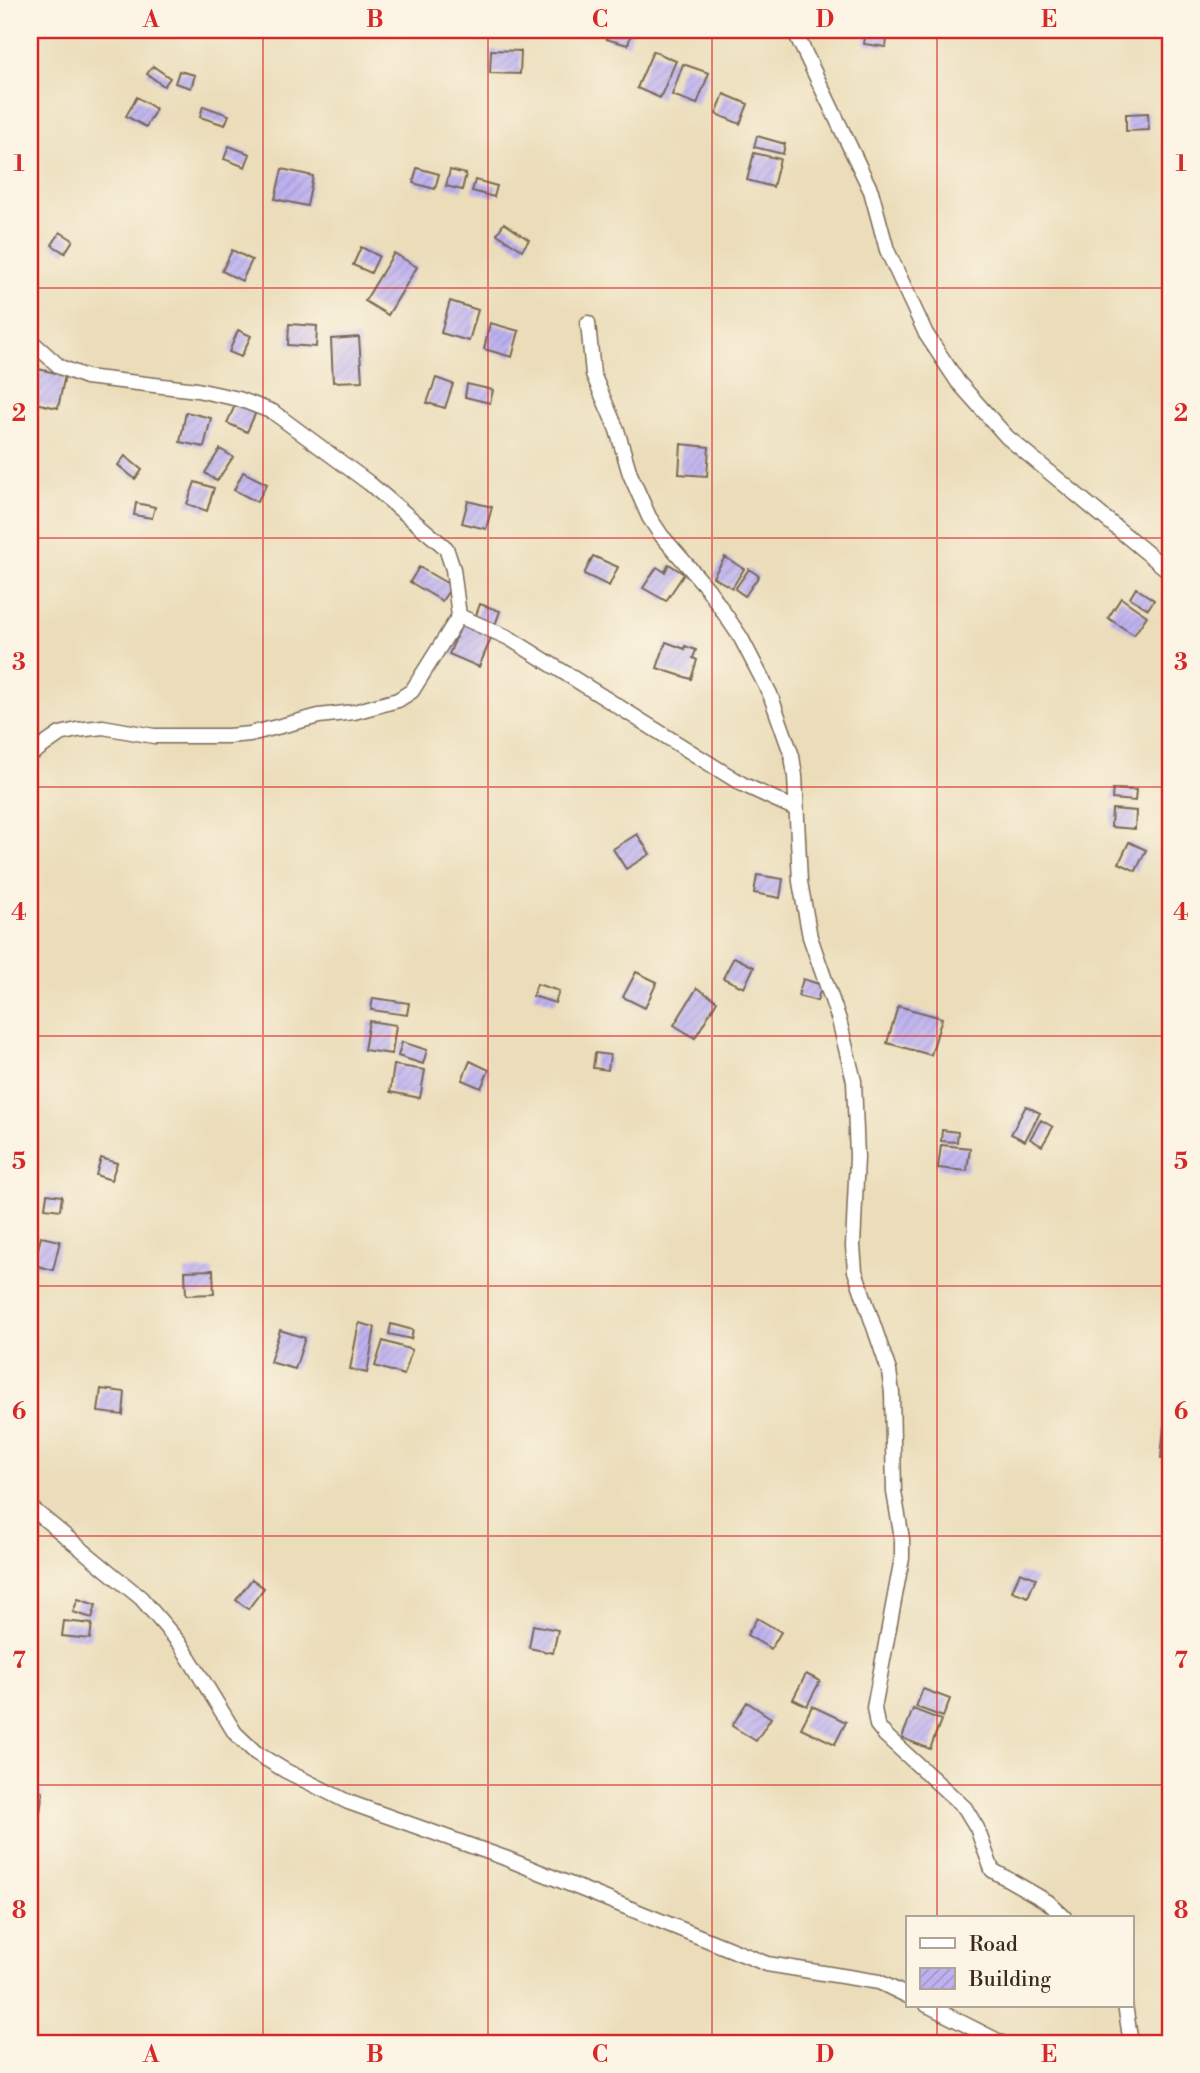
<svg xmlns="http://www.w3.org/2000/svg" width="1200" height="2073" viewBox="0 0 1200 2073" font-family="'Libre Bodoni',serif">
  <defs>
    <pattern id="building-hatch" width="6" height="6" patternUnits="userSpaceOnUse" patternTransform="scale(1.75)"><rect width="6" height="6" fill="#bdb1f0"/><path d="M-1 1l2-2M0 6l6-6M5 7l2-2" fill="none" stroke="#a398cd"/></pattern>
  </defs>
  <rect width="100%" height="100%" fill="#fcf5e5"/>
  <filter id="ink" filterUnits="userSpaceOnUse"><feTurbulence type="fractalNoise" baseFrequency=".0143" numOctaves="2"/><feDisplacementMap in="SourceGraphic" scale="14" xChannelSelector="R" yChannelSelector="G"/><feConvolveMatrix kernelMatrix="1 2 1 2 8 2 1 2 1" color-interpolation-filters="sRGB"/></filter>
  <filter id="wash" filterUnits="userSpaceOnUse"><feTurbulence type="fractalNoise" baseFrequency=".00686" numOctaves="4" result="noise"/><feDisplacementMap in="SourceGraphic" scale="28" xChannelSelector="R" yChannelSelector="G"/><feGaussianBlur stdDeviation="1.57" result="paint"/><feColorMatrix in="noise" values="0 0 0 0 0 0 0 0 0 0 0 0 0 0 0 0 0 1.4 0 .05"/><feComposite in="paint" operator="in"/></filter>
  <g filter="url(#wash)">
    <rect width="100%" height="100%" fill="#ebddba"/>
    <g id="blocks">
      <path fill="url(#building-hatch)" d="M609,30L632,31L628,45L606,39Z
        M866,30H888L886,47L864,44Z
        M491,50L521,51L520,74L490,73Z
        M653,51L676,61L660,98L637,88Z
        M683,64L709,73L697,104L672,95Z
        M153,66L170,78L164,86L147,74Z
        M179,71L195,75L191,88L175,83Z
        M724,94L748,104L740,124L716,114Z
        M137,97L156,109L146,127L126,116Z
        M203,106L229,115L225,125L200,117Z
        M1148,113L1149,130L1126,131V114Z
        M757,136L785,144L783,154L754,147Z
        M229,146L250,154L245,167L224,159Z
        M754,153L780,159L773,187L747,180Z
        M417,168L439,174L435,189L413,183Z
        M282,169L313,176L307,206L275,199Z
        M450,170L466,174L462,190L446,186Z
        M475,180L497,186L494,197L472,191Z
        M504,223L529,240L522,250L497,234Z
        M60,232L73,240L65,253L52,245Z
        M361,247L379,256L371,273L353,265Z
        M232,250L252,260L242,281L222,271Z
        M394,253L417,267L388,315L365,301Z
        M450,301L478,310L469,341L441,333Z
        M490,323L519,331L512,357L484,349Z
        M289,324L317,326L316,347L288,345Z
        M238,330L251,336L241,357L229,352Z
        M359,337L362,381L333,382L331,339Z
        M38,369L65,375L58,408L30,402Z
        M436,378L453,384L445,408L427,403Z
        M467,384L493,390L490,403L465,397Z
        M236,403L256,412L247,432L227,423Z
        M186,412L211,418L204,447L180,442Z
        M681,444L709,447L707,476L679,474Z
        M220,449L233,457L217,481L205,473Z
        M125,456L142,470L135,479L118,465Z
        M243,472L267,484L257,502L234,490Z
        M195,482L214,488L207,511L187,504Z
        M468,501L492,507L486,529L462,523Z
        M136,503L155,507L152,518L134,515Z
        M593,556L618,567L609,586L584,574Z
        M725,557L744,569L732,588L713,577Z
        M669,564L684,574L666,601L643,588L657,567L665,572Z
        M419,567L452,586L442,601L410,582Z
        M749,569L759,576L745,596L735,589Z
        M1136,588L1154,600L1148,609L1130,598Z
        M1121,598L1147,616L1134,635L1108,618Z
        M480,604L500,611L494,628L474,621Z
        M462,623L492,636L479,667L449,654Z
        M666,642L685,649V646L696,650L693,658L697,660L691,679L657,668Z
        M1113,789L1136,790L1135,801L1112,799Z
        M1112,809L1136,811L1135,829L1111,827Z
        M637,834L650,854L626,869L613,849Z
        M1129,842L1146,850L1136,871L1119,863Z
        M757,875L783,879L780,898L754,893Z
        M734,957L754,967L744,988L723,978Z
        M636,972L657,982L645,1008L623,997Z
        M803,979L822,985L817,1001L798,996Z
        M537,984L559,991L555,1003L533,996Z
        M697,988L717,1001L695,1038L674,1025Z
        M373,998L409,1003L407,1015L371,1010Z
        M898,1006L942,1018L931,1055L887,1043Z
        M369,1021L396,1025L392,1054L364,1050Z
        M402,1042L427,1050L423,1064L398,1056Z
        M595,1053L610,1055L608,1070L593,1068Z
        M470,1061L489,1070L481,1088L462,1080Z
        M394,1065L425,1070L420,1098L390,1092Z
        M1026,1106L1040,1113L1025,1141L1011,1134Z
        M1041,1120L1053,1127L1042,1146L1030,1139Z
        M942,1130L958,1132L957,1142L941,1141Z
        M941,1145L970,1148L967,1171L938,1168Z
        M101,1158L117,1163L111,1180L96,1175Z
        M47,1194L62,1196L60,1210L45,1208Z
        M41,1237L60,1241L53,1270L34,1265Z
        M213,1270L214,1294L186,1295L185,1271Z
        M359,1323L375,1327L367,1373L350,1369Z
        M391,1324L413,1330L411,1339L389,1334Z
        M280,1330L305,1338L295,1369L270,1362Z
        M383,1341L412,1350L404,1375L375,1366Z
        M101,1389L125,1392L123,1415L98,1412Z
        M1164,1427H1170V1459L1161,1458Z
        M1020,1572L1036,1578L1028,1597L1012,1591Z
        M252,1579L264,1588L248,1609L236,1600Z
        M78,1599L96,1605L92,1618L73,1612Z
        M757,1618L781,1632L771,1649L747,1635Z
        M64,1621L92,1624L90,1639L62,1636Z
        M533,1625L558,1630L553,1653L529,1648Z
        M806,1674L820,1681L807,1706L793,1699Z
        M923,1689L950,1699L943,1717L916,1707Z
        M747,1702L771,1718L756,1741L732,1726Z
        M812,1706L846,1722L835,1744L801,1728Z
        M913,1709L941,1720L930,1749L902,1738Z
        M30,1789L43,1791L40,1812L30,1810Z"/>
    </g>
  </g>
  <g filter="url(#ink)">
    <use href="#blocks" fill-opacity="0" stroke="#796955" stroke-width="2"/>
    <g fill="none" stroke-linecap="round" stroke-linejoin="round">
      <defs>
        <path id="minor" d="M794,30L871,191L887,250L926,334L958,382L1007,437L1170,572
          M588,323L593,374L617,430L630,474L649,517L661,535L708,589L741,638L770,694L792,756L795,776L800,882L810,937L839,1020L854,1081L857,1157L853,1246L855,1271L889,1371L892,1393L894,1492L902,1539V1558L874,1708L877,1725L885,1735L965,1808L977,1828L992,1870L1048,1902L1064,1917
          M30,340L60,367L86,377L197,390L239,399L273,412L369,483L446,548L453,569L459,616L509,638L742,784L796,809
          M30,755L60,734L77,730L103,727L154,736H228L250,734L319,716L354,712L398,700L412,691L459,616
          M30,1507L141,1598L181,1645L235,1733L256,1753L286,1771L348,1802L505,1858L767,1964L879,1982L908,1996
          M927,2005L1002,2043
          M1125,2005L1131,2043"/>
      </defs>
      <use href="#minor" stroke="#796955" stroke-width="17"/>
      <use href="#minor" stroke="#fff" stroke-width="14"/>
    </g>
  </g>
  <path fill="none" stroke="#d62828" stroke-width="2" stroke-opacity="0.55" d="M263,30V2043M488,30V2043M712,30V2043M937,30V1917M30,288H1170M30,538H1170M30,787H1170M30,1036H1170M30,1286H1170M30,1536H1170M30,1785H1170M937,2005V2043"/>
  <rect width="1200" height="2073" fill="none" stroke="#fcf5e5" stroke-width="77"/>
  <rect x="906" y="1916" width="228" height="91" fill="#fcf5e5" stroke="#afa495" stroke-width="2"/>
  <rect x="920" y="1938" width="35" height="10" fill="#ffffff" stroke="#afa495" stroke-width="2"/>
  <text x="969" y="1951" font-size="21" fill="#3b2a1e">Road</text>
  <rect x="920" y="1968" width="35" height="21" fill="url(#building-hatch)" stroke="#afa495" stroke-width="2"/>
  <text x="969" y="1986" font-size="21" fill="#3b2a1e">Building</text>
  <rect x="38" y="38" width="1124" height="1997" fill="none" stroke="#d62828" stroke-width="2.5"/>
  <g font-size="23" text-anchor="middle" font-weight="bold" fill="#d62828">
    <text x="151" y="27">A</text>
    <text x="375" y="27">B</text>
    <text x="600" y="27">C</text>
    <text x="825" y="27">D</text>
    <text x="1049" y="27">E</text>
    <text x="19" y="171">1</text>
    <text x="1181" y="171">1</text>
    <text x="19" y="421">2</text>
    <text x="1181" y="421">2</text>
    <text x="19" y="670">3</text>
    <text x="1181" y="670">3</text>
    <text x="19" y="920">4</text>
    <text x="1181" y="920">4</text>
    <text x="19" y="1169">5</text>
    <text x="1181" y="1169">5</text>
    <text x="19" y="1419">6</text>
    <text x="1181" y="1419">6</text>
    <text x="19" y="1668">7</text>
    <text x="1181" y="1668">7</text>
    <text x="19" y="1918">8</text>
    <text x="1181" y="1918">8</text>
    <text x="151" y="2062">A</text>
    <text x="375" y="2062">B</text>
    <text x="600" y="2062">C</text>
    <text x="825" y="2062">D</text>
    <text x="1049" y="2062">E</text>
  </g>
</svg>
